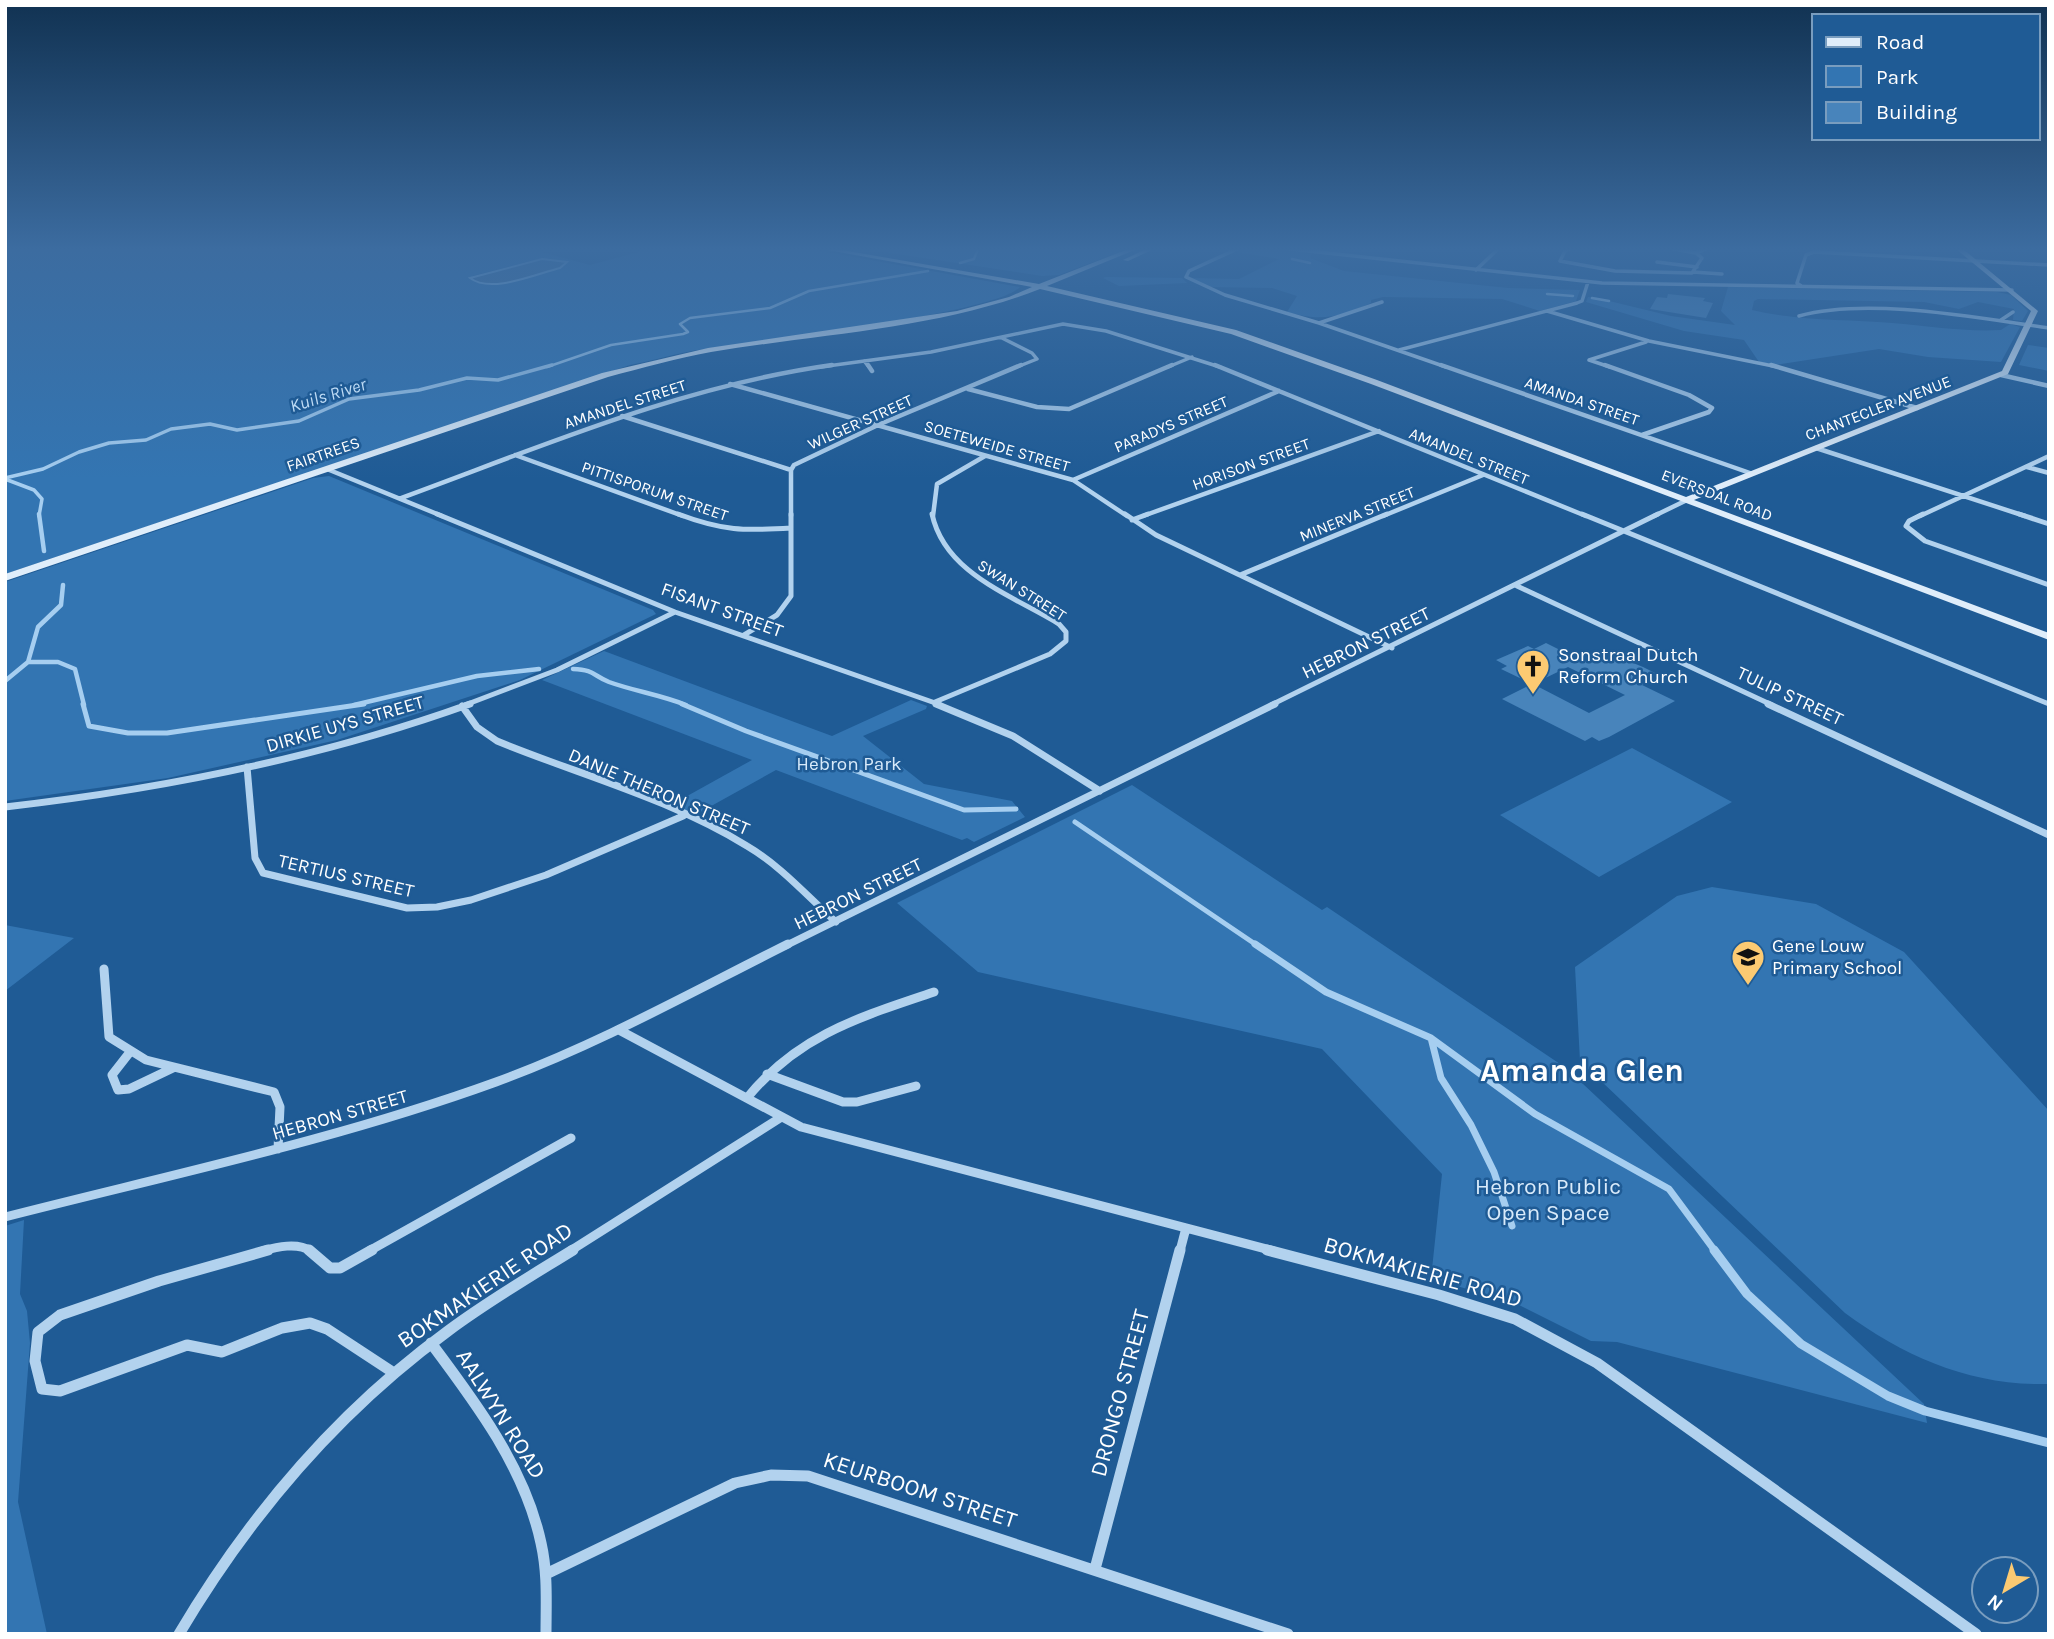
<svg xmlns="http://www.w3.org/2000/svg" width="2054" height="1639" viewBox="0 0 2054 1639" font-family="Karla,sans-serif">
  <rect width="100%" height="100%" fill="#1f5b95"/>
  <path fill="#3375b2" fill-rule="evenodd" d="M5,249H530L590,265L650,249H810L1020,287C996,314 743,343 692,351C671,355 651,361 630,365L5,574ZM534,260H560C546,272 513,285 493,284C487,284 478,279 472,276Z
    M864,249H1127L1059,275L1042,276Z
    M1243,249H1284L1311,254L1310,258L1344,271L1508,288L1580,290L1576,301L1540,311L1502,299L1383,297L1371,300V303C1339,317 1322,322 1287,312L1297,296L1272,288L1207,287L1191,278L1239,279L1279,259L1236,252Z
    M1106,277L1182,278L1187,283L1119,286L1103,278Z
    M1728,287L1997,292L2011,295L2028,311L2022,321L2013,320L2014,309L1978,302L1959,309L1924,302L1758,299L1754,301L1752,310C1798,321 1846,319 1892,323C1929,326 1964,332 2001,330L2010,324L2020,327L2001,362L1928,357L1879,349L1774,365L1759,362L1744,340L1684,331L1586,302L1588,297L1597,298L1671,316L1735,325L1721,311Z
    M2028,345L2049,348V371L2019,365Z
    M329,476L653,610L656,614L520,680L337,740L168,778L5,801V582L313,478Z
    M604,651L832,736L911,700L927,706L926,709L863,736L924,784L1012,801L1025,817L974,842L967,838L962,840L776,770L695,815L671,805L752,760L542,680Z
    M1632,748L1732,802L1599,877L1500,815Z
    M1132,785L1322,910L1327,907L1566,1068L1924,1404L1927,1423L1617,1342L1591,1341L1511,1301L1431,1279L1442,1174L1322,1049L978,972L897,903Z
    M1712,887L1816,904L1904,952L2049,1111V1384C1972,1386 1906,1358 1845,1313L1580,1061L1575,967L1677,896Z
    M5,925L74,938L5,991Z
    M24,1220L20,1294L27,1311L30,1343L18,1502L47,1634H5V1226Z"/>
  <path fill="#48719a" stroke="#a6cef0" stroke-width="2" d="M542,259L567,262L560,268C536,274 491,294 470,278Z"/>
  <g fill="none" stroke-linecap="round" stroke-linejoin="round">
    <path stroke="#a6cef0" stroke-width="2.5" d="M1292,259L1310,263
      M960,263L974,259L978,249
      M1547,294L1573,296
      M1592,298L1609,301
      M547,367L611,345L683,334L688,332L680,324L690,318L770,308L809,291L928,271"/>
    <path stroke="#a6cef0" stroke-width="3.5" d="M5,478L43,469L79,452L109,443L146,440L171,429L210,424L237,430L299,421L349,399L419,390L467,378L498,380L552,365
      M5,479L34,490L42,499L39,516"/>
    <path stroke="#a6cef0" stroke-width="4.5" d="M39,514L44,551
      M28,662H58L75,669L84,705
      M573,669C595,670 592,675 609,682C634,691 661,695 686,705
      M5,681L28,662L38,627L61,605L63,585
      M354,705L477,676L539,669"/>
    <path stroke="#a6cef0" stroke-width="5" d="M83,704L89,726L128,733H167L364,704
      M682,704L746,731L964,810L1016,809
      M1075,822L1258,946"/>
    <path stroke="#a6cef0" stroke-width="7" d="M1255,944L1326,992L1431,1038L1535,1114L1669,1189L1715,1251
      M1431,1038L1441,1078L1471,1125L1494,1172L1512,1226"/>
    <path stroke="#a6cef0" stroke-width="9" d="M1714,1250L1747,1294L1801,1344L1888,1396L1925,1411L2049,1443"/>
  </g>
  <path fill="#4884bb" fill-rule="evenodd" d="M1668,294L1705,298L1703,301L1713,303L1706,318L1650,309L1657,297L1667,298Z
    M1546,643L1580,660L1589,655L1603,662L1616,656L1643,667L1661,676L1642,685L1675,701L1609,737L1599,741L1592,737L1585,741L1502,699L1532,684L1501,669L1507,666L1496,660L1528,646L1534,649ZM1568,667L1625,695L1589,713L1533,684Z"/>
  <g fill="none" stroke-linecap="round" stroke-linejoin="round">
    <path stroke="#b2d2ee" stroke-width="3.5" d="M1237,249L1189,271L1186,277L1225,295L1319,323L1446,367
      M1290,249L1602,283L2012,290
      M1570,249L1565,251L1560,261L1615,271L1692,273L1702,258L1696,253
      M1673,249L1696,253L1706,249
      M1657,262L1697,267
      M1476,270L1498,249
      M1693,272L1722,274
      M1801,286L1797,283L1806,255L1814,252L2049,265
      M1547,311L1649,341L1778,367
      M1799,316C1869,297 1977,318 2049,328
      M2001,320L2013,312
      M1319,323L1382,302
      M1002,338L1032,353L1037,359L1017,367
      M1399,350L1577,303L1582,301L1588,282
      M864,361L869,367
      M820,367L931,352L1063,324L1106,331L1220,367
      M1168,367L1192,357
      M1610,367L1589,360L1646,342"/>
    <path stroke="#b2d2ee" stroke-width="4.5" d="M868,365L872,371
      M1215,365L1586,516
      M1441,365L1750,473
      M1605,365L1689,395L1712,408L1709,412L1642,435
      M1771,365L1917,408
      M2001,375L2049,386
      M730,384L1073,480L1127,516
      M968,389L1037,407L1069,409L1172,365
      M622,416L791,470
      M1816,448L2025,516
      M515,455L683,516
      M2027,467L2049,473
      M327,469L442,516
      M1073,480L1279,391
      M401,498C543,446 682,386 832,365
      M791,516V470L794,465L878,425L1021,365
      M933,516L937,484L985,456
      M1143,516L1379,431
      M1383,516L1483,475
      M1654,516L1687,500
      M1920,516L2049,456"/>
    <path stroke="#b2d2ee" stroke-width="5" d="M437,514L675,612L941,705
      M678,514C723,531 744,531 791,528
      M932,514C945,574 1012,595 1059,624L1066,632V641L1050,654L935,702
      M1125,514L1156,535L1392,648
      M1582,514L2049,704
      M1923,514L1909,521L1906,526L1925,541L2049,585
      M2019,514L2049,524
      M1132,520L1148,514
      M1240,575L1387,514
      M1517,586L1772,705
      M744,635L777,615L791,596V514
      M465,705L557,670L675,612
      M1271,705L1658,514"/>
    <path stroke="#b2d2ee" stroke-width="7" d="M936,704L1013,736L1100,791
      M1768,704L2049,835
      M462,706L477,727L497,741C580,775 671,799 747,846C781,866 807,896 836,922
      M247,767L255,858L263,873L407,908L437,907L471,900L546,875L683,816
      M5,807C163,789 320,758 470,704
      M785,946L1275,704"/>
    <path stroke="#b2d2ee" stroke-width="9" d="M104,969L109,1037L146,1060L274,1092L280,1107L278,1149
      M619,1030L801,1127L1274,1251
      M130,1052L112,1075L118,1090L129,1089L173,1068
      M767,1074L843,1102H857L916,1086
      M747,1098C798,1035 860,1017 934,992
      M5,1217C169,1175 336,1140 496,1082C597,1045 692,992 788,944
      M262,1251C277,1247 297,1242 311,1251
      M369,1251L571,1138
      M570,1251L780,1118
      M1180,1251L1186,1228"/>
    <path stroke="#b2d2ee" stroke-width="11" d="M268,1250L159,1281L60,1315L38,1332L35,1361L42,1389L60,1391L187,1345L222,1352L282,1328L310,1323L327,1329L394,1373
      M309,1250L330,1268H340L372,1250
      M1267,1250L1439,1295L1515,1319L1597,1363L1976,1634
      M431,1343C476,1403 525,1468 541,1543C548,1574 546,1603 546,1634
      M1095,1569L1180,1250
      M546,1574L735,1483L771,1475L808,1476L1288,1634
      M179,1634C249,1516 337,1412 448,1331C488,1301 531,1276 573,1250"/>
    <path fill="#dfedfa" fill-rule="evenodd" d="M822,249H836L1039,284L1128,249H1137L1047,286L1236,330L1377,380L1686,497L2002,371L2031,311L1956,249H1963L2038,311L2008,374L1694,500L2049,633V640L1371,384L1231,334L1040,289C939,329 819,334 711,352C677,358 642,368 608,377L5,581V574L602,373L708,348L957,311L1009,297L1032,287Z
      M1146,249H1154L1128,261L1123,260Z"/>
  </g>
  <linearGradient id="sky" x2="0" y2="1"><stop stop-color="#113252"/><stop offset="0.52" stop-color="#3c6ca0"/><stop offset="1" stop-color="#3c6ca0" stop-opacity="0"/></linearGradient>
  <rect width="2054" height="479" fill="url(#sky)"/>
  <defs>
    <symbol id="church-pin" viewBox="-11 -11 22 30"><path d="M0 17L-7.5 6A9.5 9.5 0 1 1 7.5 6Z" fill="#fcca72" stroke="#1f5b95"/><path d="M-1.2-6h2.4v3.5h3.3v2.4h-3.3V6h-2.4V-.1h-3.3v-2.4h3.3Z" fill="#111"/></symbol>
    <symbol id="school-pin" viewBox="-11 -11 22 30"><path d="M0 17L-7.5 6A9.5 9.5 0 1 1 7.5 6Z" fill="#fcca72" stroke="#1f5b95"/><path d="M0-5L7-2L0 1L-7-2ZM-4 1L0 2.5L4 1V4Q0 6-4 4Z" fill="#111"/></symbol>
  </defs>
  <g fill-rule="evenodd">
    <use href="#church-pin" x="1514" y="647" width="38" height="52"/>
    <use href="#school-pin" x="1729" y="938" width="38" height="52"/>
  </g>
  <g text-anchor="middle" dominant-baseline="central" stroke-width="5" stroke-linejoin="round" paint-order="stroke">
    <g font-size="16" fill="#fff" stroke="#1f5b95">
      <text transform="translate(1582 401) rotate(19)">AMANDA STREET</text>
      <text transform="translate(625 404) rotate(-18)">AMANDEL STREET</text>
      <text transform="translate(1878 408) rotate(-21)">CHANTECLER AVENUE</text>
      <text transform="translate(860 422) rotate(-24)">WILGER STREET</text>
      <text transform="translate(1171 424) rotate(-23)">PARADYS STREET</text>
      <text transform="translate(997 446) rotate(16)">SOETEWEIDE STREET</text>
      <text transform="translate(323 454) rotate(-19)">FAIRTREES</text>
      <text transform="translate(1469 456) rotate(22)">AMANDEL STREET</text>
      <text transform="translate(1251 464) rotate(-20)">HORISON STREET</text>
      <text transform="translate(655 491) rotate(19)">PITTISPORUM STREET</text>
      <text transform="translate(1717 495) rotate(21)">EVERSDAL ROAD</text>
      <text transform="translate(1357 514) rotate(-22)">MINERVA STREET</text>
      <text transform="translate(1022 590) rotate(32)">SWAN STREET</text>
    </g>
    <g font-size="18" font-style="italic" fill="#bedbf5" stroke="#1f5b95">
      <text transform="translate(328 395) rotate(-17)">Kuils River</text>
    </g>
    <g font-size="19" fill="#fff" stroke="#1f5b95">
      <text transform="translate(722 610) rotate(20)">FISANT STREET</text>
      <text transform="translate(1366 643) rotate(-26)">HEBRON STREET</text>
      <text transform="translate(1790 696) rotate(25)">TULIP STREET</text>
      <text transform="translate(345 724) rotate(-16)">DIRKIE UYS STREET</text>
      <text transform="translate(659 792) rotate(23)">DANIE THERON STREET</text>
      <text transform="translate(346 876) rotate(13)">TERTIUS STREET</text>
      <text transform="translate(858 894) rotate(-26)">HEBRON STREET</text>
      <text transform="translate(340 1115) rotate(-16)">HEBRON STREET</text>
    </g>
    <g font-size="19" fill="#fff" stroke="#1f5b95" text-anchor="start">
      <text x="1558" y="655">Sonstraal Dutch<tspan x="1558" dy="22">Reform Church</tspan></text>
      <text x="1772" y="946">Gene Louw<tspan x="1772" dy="22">Primary School</tspan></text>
    </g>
    <g font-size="19" fill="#d8eafa" stroke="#1f5b95">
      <text x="849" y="764">Hebron Park</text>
    </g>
    <g font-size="23" fill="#d8eafa" stroke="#1f5b95">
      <text x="1548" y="1186">Hebron Public<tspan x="1548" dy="26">Open Space</tspan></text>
    </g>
    <g font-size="23" fill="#fff" stroke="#1f5b95">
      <text transform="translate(1423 1272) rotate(16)">BOKMAKIERIE ROAD</text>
      <text transform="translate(485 1285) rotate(-34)">BOKMAKIERIE ROAD</text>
      <text transform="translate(1120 1393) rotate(-75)">DRONGO STREET</text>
      <text transform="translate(501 1414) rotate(58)">AALWYN ROAD</text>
      <text transform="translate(920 1490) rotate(18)">KEURBOOM STREET</text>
    </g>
    <g font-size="32" font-weight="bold" fill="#fff" stroke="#1f5b95">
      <text x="1582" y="1070">Amanda Glen</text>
    </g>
  </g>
  <rect width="2054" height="1639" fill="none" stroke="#ffffff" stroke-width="14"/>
  <rect x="1812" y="14" width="228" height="126" fill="#1f5b95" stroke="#799dbf" stroke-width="2"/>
  <rect x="1826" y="37" width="35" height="10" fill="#dfedfa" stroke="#799dbf" stroke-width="2"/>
  <text x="1876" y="49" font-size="21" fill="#ffffff">Road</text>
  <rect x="1826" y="66" width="35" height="21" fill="#3375b2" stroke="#799dbf" stroke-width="2"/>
  <text x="1876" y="84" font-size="21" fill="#ffffff">Park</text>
  <rect x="1826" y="102" width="35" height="21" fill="#4884bb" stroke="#799dbf" stroke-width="2"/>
  <text x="1876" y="119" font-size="21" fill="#ffffff">Building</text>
  <g transform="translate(2005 1590) rotate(218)"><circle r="33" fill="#1f5b95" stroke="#799dbf" stroke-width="2"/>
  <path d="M0-5L12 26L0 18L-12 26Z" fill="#fcca72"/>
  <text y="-10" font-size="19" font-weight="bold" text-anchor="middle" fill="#ffffff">N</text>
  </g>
</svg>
